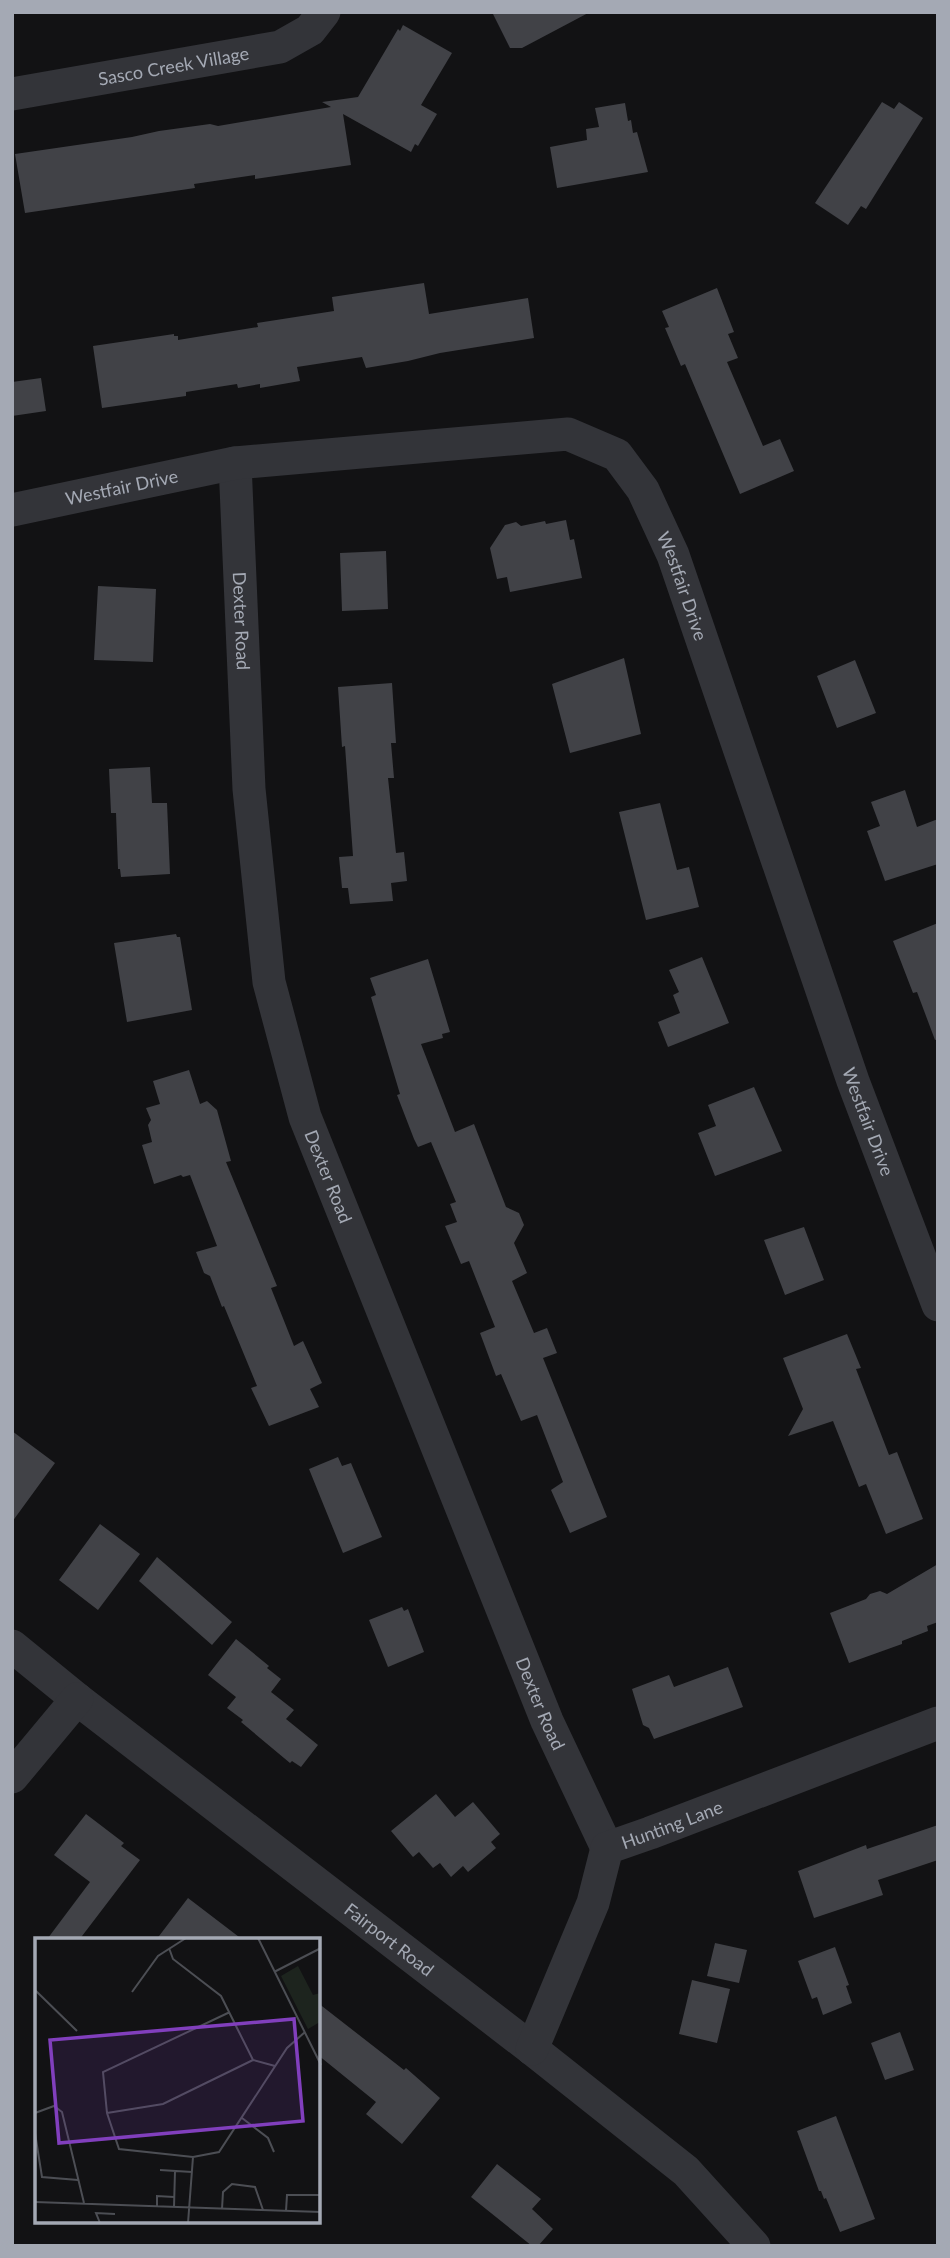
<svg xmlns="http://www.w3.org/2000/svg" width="950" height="2258" viewBox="0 0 950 2258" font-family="Lato,sans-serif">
  <rect width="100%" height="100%" fill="#121214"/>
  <path fill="#414247" d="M492,12H590L522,48H510Z
    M403,25L452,53L421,105L437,114L418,146L415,144L411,152L343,114L351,165L255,179V175L194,184L195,188L25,213L15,154L132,137L159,131L210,124L218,126L331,107L322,102L358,97L398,29L400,31Z
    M882,102L894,109L899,102L923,118L866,209L861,206L848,225L815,203Z
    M625,103L628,121L631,120L633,133L637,132L648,172L557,188L550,147L587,140L586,129L599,127L595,108Z
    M424,283L429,314L528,298L534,338L440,353L408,361L366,368L362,357L297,367L300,381L260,388V384L238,388L237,384L186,392V396L102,408L93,346L174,334V336H178V340L258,327L257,323L334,311L332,297Z
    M717,288L734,332L728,334L738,358L727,362L763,446L780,439L794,471L740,494L685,364L681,366L665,328L669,327L662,311Z
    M41,378L46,411L12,416V382Z
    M566,520L570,540L574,539L582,578L510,592L507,577L497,579L490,548L505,525L516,522L521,526L545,521L546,524Z
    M386,551L388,609L342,611L340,553Z
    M98,586L156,589L153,662L94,660Z
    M624,658L641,734L570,753L552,684Z
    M855,660L876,713L837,728L817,676Z
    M392,683L396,743H391L394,778H388L396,853L404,852L407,881L391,883L393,901L350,904L348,888H342L339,857L353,856L345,746L342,747L338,687Z
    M150,767L152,803H167L170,874L121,877L120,869H118L116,813H111L109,769Z
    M905,790L917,827L938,819V864L885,881L867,831L880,826L871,802Z
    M660,803L677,870L689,867L699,907L646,920L619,812Z
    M938,923V1039L935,1040L917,992L913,993L893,941Z
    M176,934L177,937H180L192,1010L127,1022L114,943Z
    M702,957L729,1023L668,1047L658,1022L680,1013L673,995L679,992L669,970Z
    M428,959L450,1032L442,1034L443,1038L421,1044L455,1132L474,1124L506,1207L519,1213L524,1225L514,1243L527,1273L512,1281L534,1333L547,1328L557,1353L543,1358L607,1517L570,1533L551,1490L563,1482L537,1415L521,1421L501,1374L496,1376L480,1333L495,1327L469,1261L461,1264L445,1226L457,1222L450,1204L456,1202L431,1142L418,1147L414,1139L397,1095L400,1094L371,997L376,995L370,978Z
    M189,1070L200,1104L207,1101L217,1110L231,1161L226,1162L277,1286L271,1288L294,1346L303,1341L322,1383L310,1389L319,1407L269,1426L251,1388L257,1386L224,1306L222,1307L210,1276L204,1273L196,1252L217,1246L190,1175L183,1177L181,1175L154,1184L142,1145L152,1142L148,1125L151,1120L146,1108L160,1104L153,1081Z
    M754,1087L782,1151L715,1176L698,1133L716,1126L708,1105Z
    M804,1227L824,1280L785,1295L764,1240Z
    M847,1334L861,1368L856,1369L889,1455L897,1452L923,1519L886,1534L866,1484L859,1487L833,1421L788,1436L803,1409L783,1358Z
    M12,1431L55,1463L12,1522Z
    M338,1457L342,1466L351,1463L382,1537L343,1553L309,1469Z
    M100,1524L140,1554L98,1610L59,1580Z
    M157,1557L232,1622L212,1645L139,1581Z
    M938,1564V1622L927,1626L928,1631L902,1641V1644L849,1663L830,1613L866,1599L870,1594L880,1591L887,1594Z
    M402,1607L404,1611L408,1609L424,1652L388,1667L369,1620Z
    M236,1639L269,1666L267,1668L281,1679L271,1692L294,1710L286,1719L318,1745L301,1767L292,1761L290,1763L241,1722L243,1720L227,1708L236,1697L208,1675Z
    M728,1667L743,1707L654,1739L649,1728L643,1725L632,1689L669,1675L674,1687Z
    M436,1794L455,1817L473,1802L500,1834L491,1842L496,1848L468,1872L463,1866L451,1877L440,1863L433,1868L419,1852L413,1857L391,1831Z
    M86,1814L124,1843L121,1846L140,1860L79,1940H50L48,1938L90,1882L54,1855Z
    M938,1825V1860L878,1880L883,1895L814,1918L798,1871L866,1845L867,1849Z
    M188,1898L243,1940H156Z
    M715,1943L747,1950L739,1983L707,1976Z
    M835,1947L849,1985L846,1986L852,2003L823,2015L817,1997L812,1999L798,1961Z
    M692,1980L730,1989L717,2043L679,2034Z
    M318,2003L404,2070L406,2068L440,2098L402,2144L366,2114L376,2102L318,2055Z
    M900,2032L914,2070L885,2080L871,2043Z
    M836,2116L875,2219L840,2232L826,2198L824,2199L821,2191H819L797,2131Z
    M497,2164L541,2199L532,2209L553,2229L538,2246H532L471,2197Z"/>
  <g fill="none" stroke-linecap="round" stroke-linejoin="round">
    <g stroke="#333439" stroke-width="33">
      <path id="s1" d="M12,94L280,47L310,30L324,12"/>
      <path id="s2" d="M235,463L249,789L269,982L305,1117L547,1721L607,1848"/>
      <path id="s3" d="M12,510L235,463L568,434L617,455L643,490L673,555L853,1081L938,1305"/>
      <path id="s4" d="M12,1646L77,1699L532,2049L686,2171L754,2246"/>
      <path d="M12,1777L77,1699"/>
      <path id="s5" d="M532,2049L593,1903L607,1848L650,1833L938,1723"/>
    </g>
  </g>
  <g text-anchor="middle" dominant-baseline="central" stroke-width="7" stroke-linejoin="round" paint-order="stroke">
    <g font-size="18" fill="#a4a9b4" stroke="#0d0d0f">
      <text stroke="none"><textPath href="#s1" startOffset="164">Sasco Creek Village</textPath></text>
      <text stroke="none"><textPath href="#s3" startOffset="112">Westfair Drive</textPath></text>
      <text stroke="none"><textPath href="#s3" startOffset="763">Westfair Drive</textPath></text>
      <text stroke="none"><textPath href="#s2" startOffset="158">Dexter Road</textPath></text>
      <text stroke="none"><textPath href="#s3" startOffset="1330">Westfair Drive</textPath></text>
      <text stroke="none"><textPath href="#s2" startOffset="724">Dexter Road</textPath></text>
      <text stroke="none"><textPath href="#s2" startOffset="1292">Dexter Road</textPath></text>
      <text stroke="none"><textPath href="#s5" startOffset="284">Hunting Lane</textPath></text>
      <text stroke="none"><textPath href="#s4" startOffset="478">Fairport Road</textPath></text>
    </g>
  </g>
  <g transform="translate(35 1938)">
    <rect width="285" height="285" fill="#121214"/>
    <path d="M263,28L278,57L285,55V84L273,91L246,38Z" fill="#1d241e"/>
    <path fill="none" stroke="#4c4e54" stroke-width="2" d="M223,0L286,127M134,10L138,21L186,58L218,122L240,128M239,34L286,10M0,52L42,93M97,54L123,18L151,0M195,74L68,134L72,175L84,211L158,219L184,214L252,110L270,94M0,175L19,168L27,174L49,265M72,175L128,166L218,122M207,180L233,200L239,214M0,195L7,239L43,242M125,232L157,234M0,264L286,274M122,269V258L139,259M139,269L140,233M187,271L188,254L197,246L220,249L228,272M251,273L252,257H286M65,285L61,275L80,276M153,285L158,219"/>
    <path fill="#813fbd" fill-opacity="0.15" stroke="#813fbd" stroke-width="3.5" d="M259,81L268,183L24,205L15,102Z"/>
    <rect width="285" height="285" fill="none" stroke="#a4a9b4" stroke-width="3.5"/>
  </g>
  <rect width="950" height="2258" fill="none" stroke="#a4a9b4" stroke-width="28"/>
</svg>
